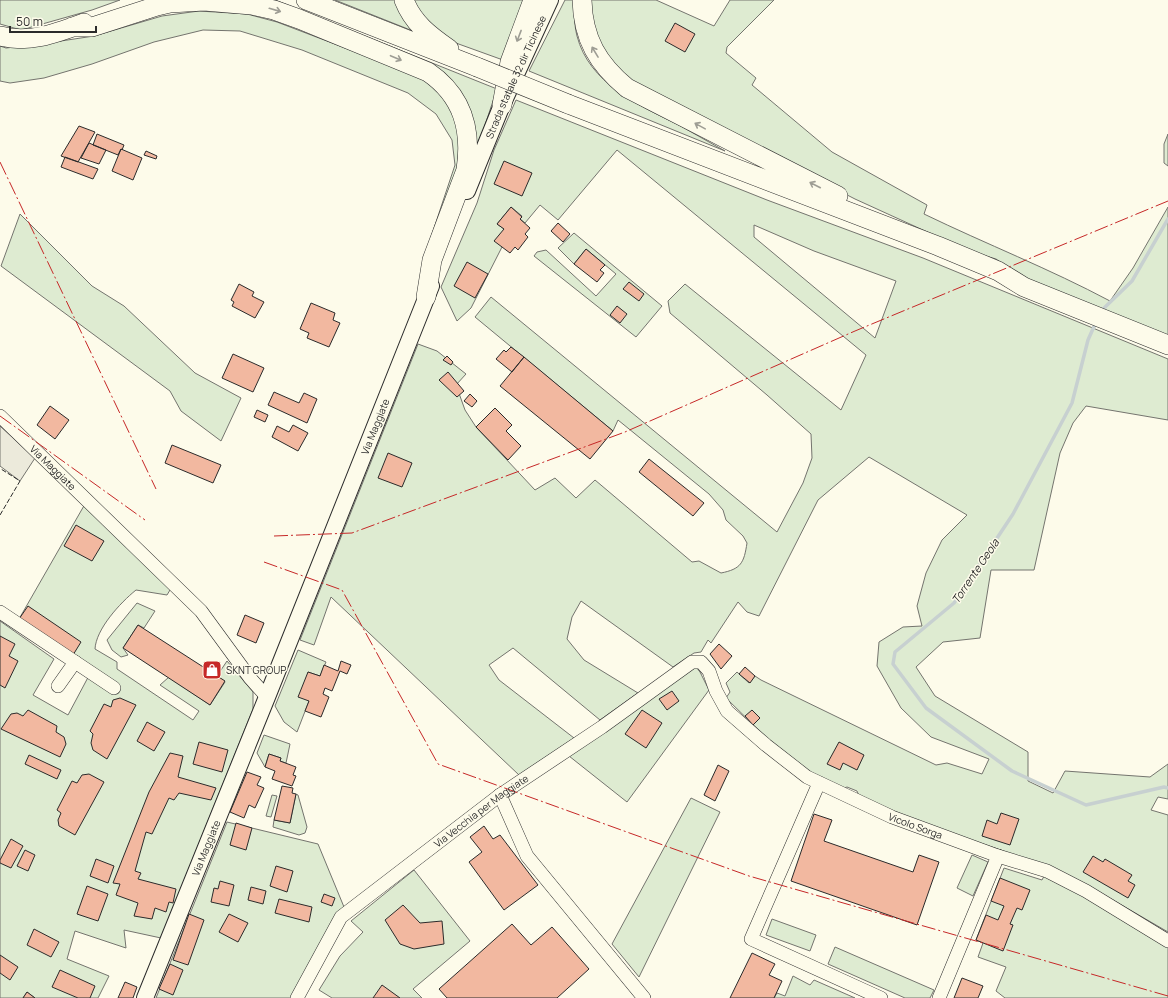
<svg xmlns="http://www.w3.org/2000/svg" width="1168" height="998" viewBox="0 0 1168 998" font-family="Manrope,sans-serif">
  <rect width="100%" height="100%" fill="#fdfbea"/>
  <path fill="#deebd1" stroke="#74746e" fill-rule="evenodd" d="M0,0H120L92,10L21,30L0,24Z
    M237,0H275L497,89L478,146L474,145L451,85Z
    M335,0H399L418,33Z
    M411,0H528L503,60L442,38Z
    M565,0H575C574,12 574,24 577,36C589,83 638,105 677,124C693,133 709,142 725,151L529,71Z
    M588,0H656L714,26L730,0H774L727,47L726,53L756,78L752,85L832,152L927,205L924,214C986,244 1050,269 1110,301L1133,268L1168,207V339L1027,280L996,259L969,251L855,199L635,86L595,46Z
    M199,11L247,14L277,22L416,75L437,88L452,107L461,131L456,176L431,237L455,165L452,140L436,114L408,93L302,50L240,31L203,30L154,42L92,64L44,78L10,83L0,81V46L6,48L41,44L94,36L162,16Z
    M516,100L767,200L923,258L1168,359V420L1086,406L1073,423L1060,453L1034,570H991L980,638L943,642L916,667L935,696L1028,752V781L1053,793L1065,771L1150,777L1168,764V799L1158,797L1151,810L1168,815V932L1087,885L1001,850L934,828L859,796L857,791L847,787L842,789L807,771L776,747L726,698L730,692L726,683L737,672L749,683L755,676L761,680L936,765L947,763L982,774L989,759L931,737L901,708L877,666L879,642L903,627L922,626L917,606L926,573L942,540L967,515L869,457L818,500L759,616L747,612L738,602L711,643L708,640L701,652L694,653L673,667L581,601L572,617L567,639L584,660L638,693L600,720L513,648L489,665L499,680L574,738L519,775L331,597L314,645L300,640L418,344L437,351L466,374L456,385L465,410L476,427L535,490L555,478L576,498L595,480L692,562L699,561L721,573C741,569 744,563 747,543L743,536L726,520L723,510L709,494L618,420L613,431L475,317L491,297L777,532L803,483L812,458L811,434L767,395L670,313L668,301L685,284L841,410L866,355L617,150L558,220L540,205L525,223L520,219L522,216L511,207L497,224L504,229L502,247L471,308L457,321L441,287L477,203L494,150ZM754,225L814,251L896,281L875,338L754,237Z
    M1168,134V166L1164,163V144Z
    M20,214L92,286L124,306L195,373L241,398L221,441L181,411L170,391L1,266Z
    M574,233L662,306L636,337L534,256L537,252L546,250L596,296L616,274L586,249L574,264L558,248Z
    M85,504L170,590L167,595L136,590C120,603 96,629 95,649L117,662V669L193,720L199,711L160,685L169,677L210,705L225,682L217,676L227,661L253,692V709L161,938L124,930L126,948L75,931L67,959L109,976L98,998H35L27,992L23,998H0V621L54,659L33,695L68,715L93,668L19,619Z
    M137,603L155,611L144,628L138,625L123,648L128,655L121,657L112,650L107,640Z
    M298,650L326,662L320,676L308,672L309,701L297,732L284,722L275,706Z
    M696,667L700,672L709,690L627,802L569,756Z
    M264,735L290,744L286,763L280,761L281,758L269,754L265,767L257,753Z
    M296,794L298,795L307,827L305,833L299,835L273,827L274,820L290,823Z
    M272,795L277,796L271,817L266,816Z
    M691,798L720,812L639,977L612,944Z
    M227,822L318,844L344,907L293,998H156Z
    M972,855L988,862L973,896L957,888Z
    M1004,868L1042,880L1044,876L1083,895L1168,947V998H1005L996,991L1006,967L978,957L983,943L976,940Z
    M414,870L470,941L413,989L422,998H332L319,990L340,956L363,932L351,921Z
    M772,919L816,935L810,951L766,935Z
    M835,947L934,990L930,998H905L828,964Z
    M793,976L810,985L814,980L855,998H774L777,993L785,996Z"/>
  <path fill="#eceadb" stroke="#74746e" d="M0,426L35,458L20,481L0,466Z"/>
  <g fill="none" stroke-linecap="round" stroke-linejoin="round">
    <path stroke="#c7d0d0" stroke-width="3.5" d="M1101,311L1132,281L1168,219
      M1096,322L1088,340L1072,403L1013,514L954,603L895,652L893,664L926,708L1012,771L1086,805L1164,787L1168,788"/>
  </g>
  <path fill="#f2b8a0" stroke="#2b2b2b" d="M675,23L695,34L685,52L665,41Z
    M79,126L95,132L78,162L61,156Z
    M97,134L124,145L122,150L121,149L118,155L93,145Z
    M89,143L106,150L99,164L81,158Z
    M121,149L142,158L133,180L112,171Z
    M146,151L157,156L156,159L144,155Z
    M65,157L98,169L93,179L61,167Z
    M504,161L532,173L522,196L494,184Z
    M511,207L522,217L520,219L530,228L525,234L528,237L518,250L515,247L510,253L494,241L504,229L497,224Z
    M558,223L570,234L563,242L551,231Z
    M586,249L605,265L600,270L604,273L597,282L574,264Z
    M467,262L488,274L475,298L454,286Z
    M629,282L644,294L639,301L623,289Z
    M239,284L254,292L252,296L264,302L255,318L232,306L234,302L231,300Z
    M311,303L335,313L333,320L340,323L329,347L307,338L309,333L300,329Z
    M617,306L627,314L620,323L610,315Z
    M511,347L524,357L512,372L496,359L504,350L506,352Z
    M233,354L264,368L253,392L222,378Z
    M447,356L453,362L451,365L443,360Z
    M524,357L613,431L590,459L500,386Z
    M448,372L464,391L457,397L439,380Z
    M274,392L299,403L304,393L317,399L307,423L268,405Z
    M470,394L477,401L472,407L464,401Z
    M50,406L69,420L55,439L37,425Z
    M495,408L512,425L506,431L521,446L508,460L476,427Z
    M257,410L268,415L265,422L254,417Z
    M293,425L308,433L298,451L272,437L277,426L289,432Z
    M172,445L221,465L213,483L165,463Z
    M388,453L412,463L402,487L378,478Z
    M649,459L704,503L693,516L639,472Z
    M76,525L104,541L92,561L64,546Z
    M28,606L81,642L73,655L19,619Z
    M245,615L264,623L256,643L237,635Z
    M138,625L225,681L210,705L123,648Z
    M0,636L15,644L9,656L18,661L5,688L0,685Z
    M719,644L732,656L721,669L710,654Z
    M341,661L351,665L347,674L340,671L332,691L325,688L323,694L329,697L321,717L305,711L309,701L298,697L308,672L320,676L324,665L338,671Z
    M745,667L755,676L750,683L739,674Z
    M672,691L679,701L667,710L659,699Z
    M120,698L136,705L107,759L93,750L91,743L93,734L90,731L104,704L111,707L113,700Z
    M28,710L57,726L56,732L64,737L66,744L60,757L1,729L11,714L17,713L23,716Z
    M642,710L662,723L646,748L625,734Z
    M752,710L760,718L753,725L745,716Z
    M147,722L165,732L154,751L137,741Z
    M199,742L228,750L222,772L193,764Z
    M839,742L864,755L857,770L843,763L840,770L827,764Z
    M170,753L183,756L178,777L216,788L211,800L179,793L174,800L169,798L152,834L146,832L135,871L141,873L138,879L176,889L173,903L169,902L166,912L155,908L152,919L134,916L138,903L116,895L120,884L113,883L149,792Z
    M269,754L281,758L280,761L296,767L293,775L296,776L292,786L272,779L275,771L265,767Z
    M29,755L61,770L57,779L25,764Z
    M718,765L729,771L715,801L704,795Z
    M247,772L261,777L257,785L264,788L255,808L249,805L244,818L230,812Z
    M89,774L104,782L75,835L59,826L58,820L61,813L57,810L72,781L77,783L82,775Z
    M282,786L293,788L292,793L296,794L290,823L274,820Z
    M1001,813L1019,819L1010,845L982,836L987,820L997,824Z
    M814,814L832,820L824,841L913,872L919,855L939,862L917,925L791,881Z
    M236,823L252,828L246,850L230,845Z
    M484,826L493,839L500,835L538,885L504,910L469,862L482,852L470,837Z
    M11,839L23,846L11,868L0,863V860Z
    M25,850L35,855L28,871L17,866Z
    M1093,856L1103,862L1105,859L1132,875L1128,881L1135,885L1128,898L1083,872Z
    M96,859L114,866L108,883L90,876Z
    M276,866L293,871L287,892L270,886Z
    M1000,878L1030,890L1022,910L1017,908L1010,924L1013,925L1003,951L976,940L986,915L998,920L1004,906L991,901Z
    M220,881L234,885L229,906L211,902L214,888L218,889Z
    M87,886L108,894L98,921L77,914Z
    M251,887L266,891L263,904L248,900Z
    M324,894L335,898L332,906L321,902Z
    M279,899L312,907L309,922L275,913Z
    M403,905L420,923L442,921L444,944L414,949L400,944L385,920Z
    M189,914L204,920L188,965L173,960Z
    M229,914L248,923L238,942L219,932Z
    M512,924L531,945L552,927L589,969L557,998H447L439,989Z
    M34,929L59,942L51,957L27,945Z
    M752,953L775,964L769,975L782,981L774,998H730Z
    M0,955L18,967L10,980L0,973Z
    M170,964L183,970L173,995L159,989Z
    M60,970L95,986L90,998H78L52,987Z
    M962,978L983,986L978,998H954Z
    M125,982L137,987L133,998H118Z
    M382,985L400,998H373Z
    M27,992L35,998H23Z"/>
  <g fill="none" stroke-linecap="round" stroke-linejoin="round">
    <defs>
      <g id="minor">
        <path id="s1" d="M0,416L201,611L250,678L267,697"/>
        <path d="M0,612L114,688"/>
        <path d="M58,686L75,662"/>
        <path d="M819,783L751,939L881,998"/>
        <path d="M500,795L527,856L644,998"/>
        <path id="s2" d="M297,998L341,917L500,795L602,727L692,662H701L709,671L716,691L727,711L766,745L807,777L892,817L998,856L1047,871L1086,891L1168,941"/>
        <path d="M939,998L998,856"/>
      </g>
      <g id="major">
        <path id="s3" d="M467,191L502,105L550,0"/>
        <path id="s4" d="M145,998L267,697L431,286"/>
      </g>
      <path id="highway" d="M306,0L477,67
        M404,0C413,23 429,35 449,49
        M582,0C583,39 598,64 627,88L838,196
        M72,27H92L157,6L170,3L204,1L252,5L274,10L299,19L428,72C463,96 472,130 466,170L432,260L426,297
        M0,36C29,44 57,33 84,23
        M568,104L938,246L998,271L1024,287L1168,345
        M502,105L510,62L533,0"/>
    </defs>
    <use href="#minor" stroke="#2b2b2b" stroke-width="14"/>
    <use href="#major" stroke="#2b2b2b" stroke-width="18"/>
    <use href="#highway" stroke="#2b2b2b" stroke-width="20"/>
    <use href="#minor" stroke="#fdfbea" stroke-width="13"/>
    <use href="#major" stroke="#fdfbea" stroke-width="16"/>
    <use href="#highway" stroke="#fdfbea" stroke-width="19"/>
    <defs>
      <path id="highway-bridge" d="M477,67L568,104"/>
    </defs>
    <use href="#highway-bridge" stroke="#2b2b2b" stroke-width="20" stroke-linecap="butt"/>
    <use href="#highway-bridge" stroke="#fdfbea" stroke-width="19"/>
    <path stroke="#2b2b2b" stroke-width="1" stroke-dasharray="5 2" stroke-linecap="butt" d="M0,515L20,481L1,469"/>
    <path stroke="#c62828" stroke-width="1" stroke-dasharray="14 3 2 3" stroke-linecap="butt" d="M0,162L156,489
      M0,416L145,520
      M274,536L352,533L625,432L855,331L1168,201
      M264,562L342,590L438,764L749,876L1168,996"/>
  </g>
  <defs><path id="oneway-shaft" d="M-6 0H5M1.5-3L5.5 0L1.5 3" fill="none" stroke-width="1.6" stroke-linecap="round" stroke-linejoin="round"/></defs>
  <g stroke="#9e9d94">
    <use href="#oneway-shaft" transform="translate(275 10) rotate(16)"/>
    <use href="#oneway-shaft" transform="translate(519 36) rotate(111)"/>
    <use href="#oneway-shaft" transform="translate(595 52) rotate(-121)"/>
    <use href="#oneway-shaft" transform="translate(396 58) rotate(23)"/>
    <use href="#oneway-shaft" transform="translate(700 126) rotate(-151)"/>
    <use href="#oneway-shaft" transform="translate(815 185) rotate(-153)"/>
  </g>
  <defs>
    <symbol id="shop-square" viewBox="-11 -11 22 22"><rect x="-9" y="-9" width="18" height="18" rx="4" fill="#c62828" stroke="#fdfbea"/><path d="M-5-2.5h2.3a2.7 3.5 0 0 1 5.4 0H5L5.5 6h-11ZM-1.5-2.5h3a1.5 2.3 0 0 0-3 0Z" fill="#fff"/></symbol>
  </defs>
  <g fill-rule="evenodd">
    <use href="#shop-square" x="201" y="659" width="22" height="22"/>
  </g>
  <g text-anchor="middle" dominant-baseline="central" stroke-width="3" stroke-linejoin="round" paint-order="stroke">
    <g font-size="10" fill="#2b2b2b" stroke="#fdfbea">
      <text stroke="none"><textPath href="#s3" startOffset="124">Strada statale 32 dir Ticinese</textPath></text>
      <text stroke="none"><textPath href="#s4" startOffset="616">Via Maggiate</textPath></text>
      <text stroke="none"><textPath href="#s1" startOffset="74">Via Maggiate</textPath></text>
      <text stroke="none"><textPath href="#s2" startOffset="268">Via Vecchia per Maggiate</textPath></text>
      <text stroke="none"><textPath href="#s2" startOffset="814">Vicolo Sorga</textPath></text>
      <text stroke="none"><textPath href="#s4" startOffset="162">Via Maggiate</textPath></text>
    </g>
    <g font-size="10" fill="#2b2b2b" stroke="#fdfbea" text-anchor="start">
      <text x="226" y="670">SKNT GROUP</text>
    </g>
    <g font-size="11" font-style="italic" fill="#2b2b2b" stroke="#fdfbea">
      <text transform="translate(975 571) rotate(-56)">Torrente Geola</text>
    </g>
  </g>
  <path d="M10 26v6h86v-6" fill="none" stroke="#2b2b2b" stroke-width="2"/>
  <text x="16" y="26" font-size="12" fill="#2b2b2b" stroke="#fdfbea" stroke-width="3" paint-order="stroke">50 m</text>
</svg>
